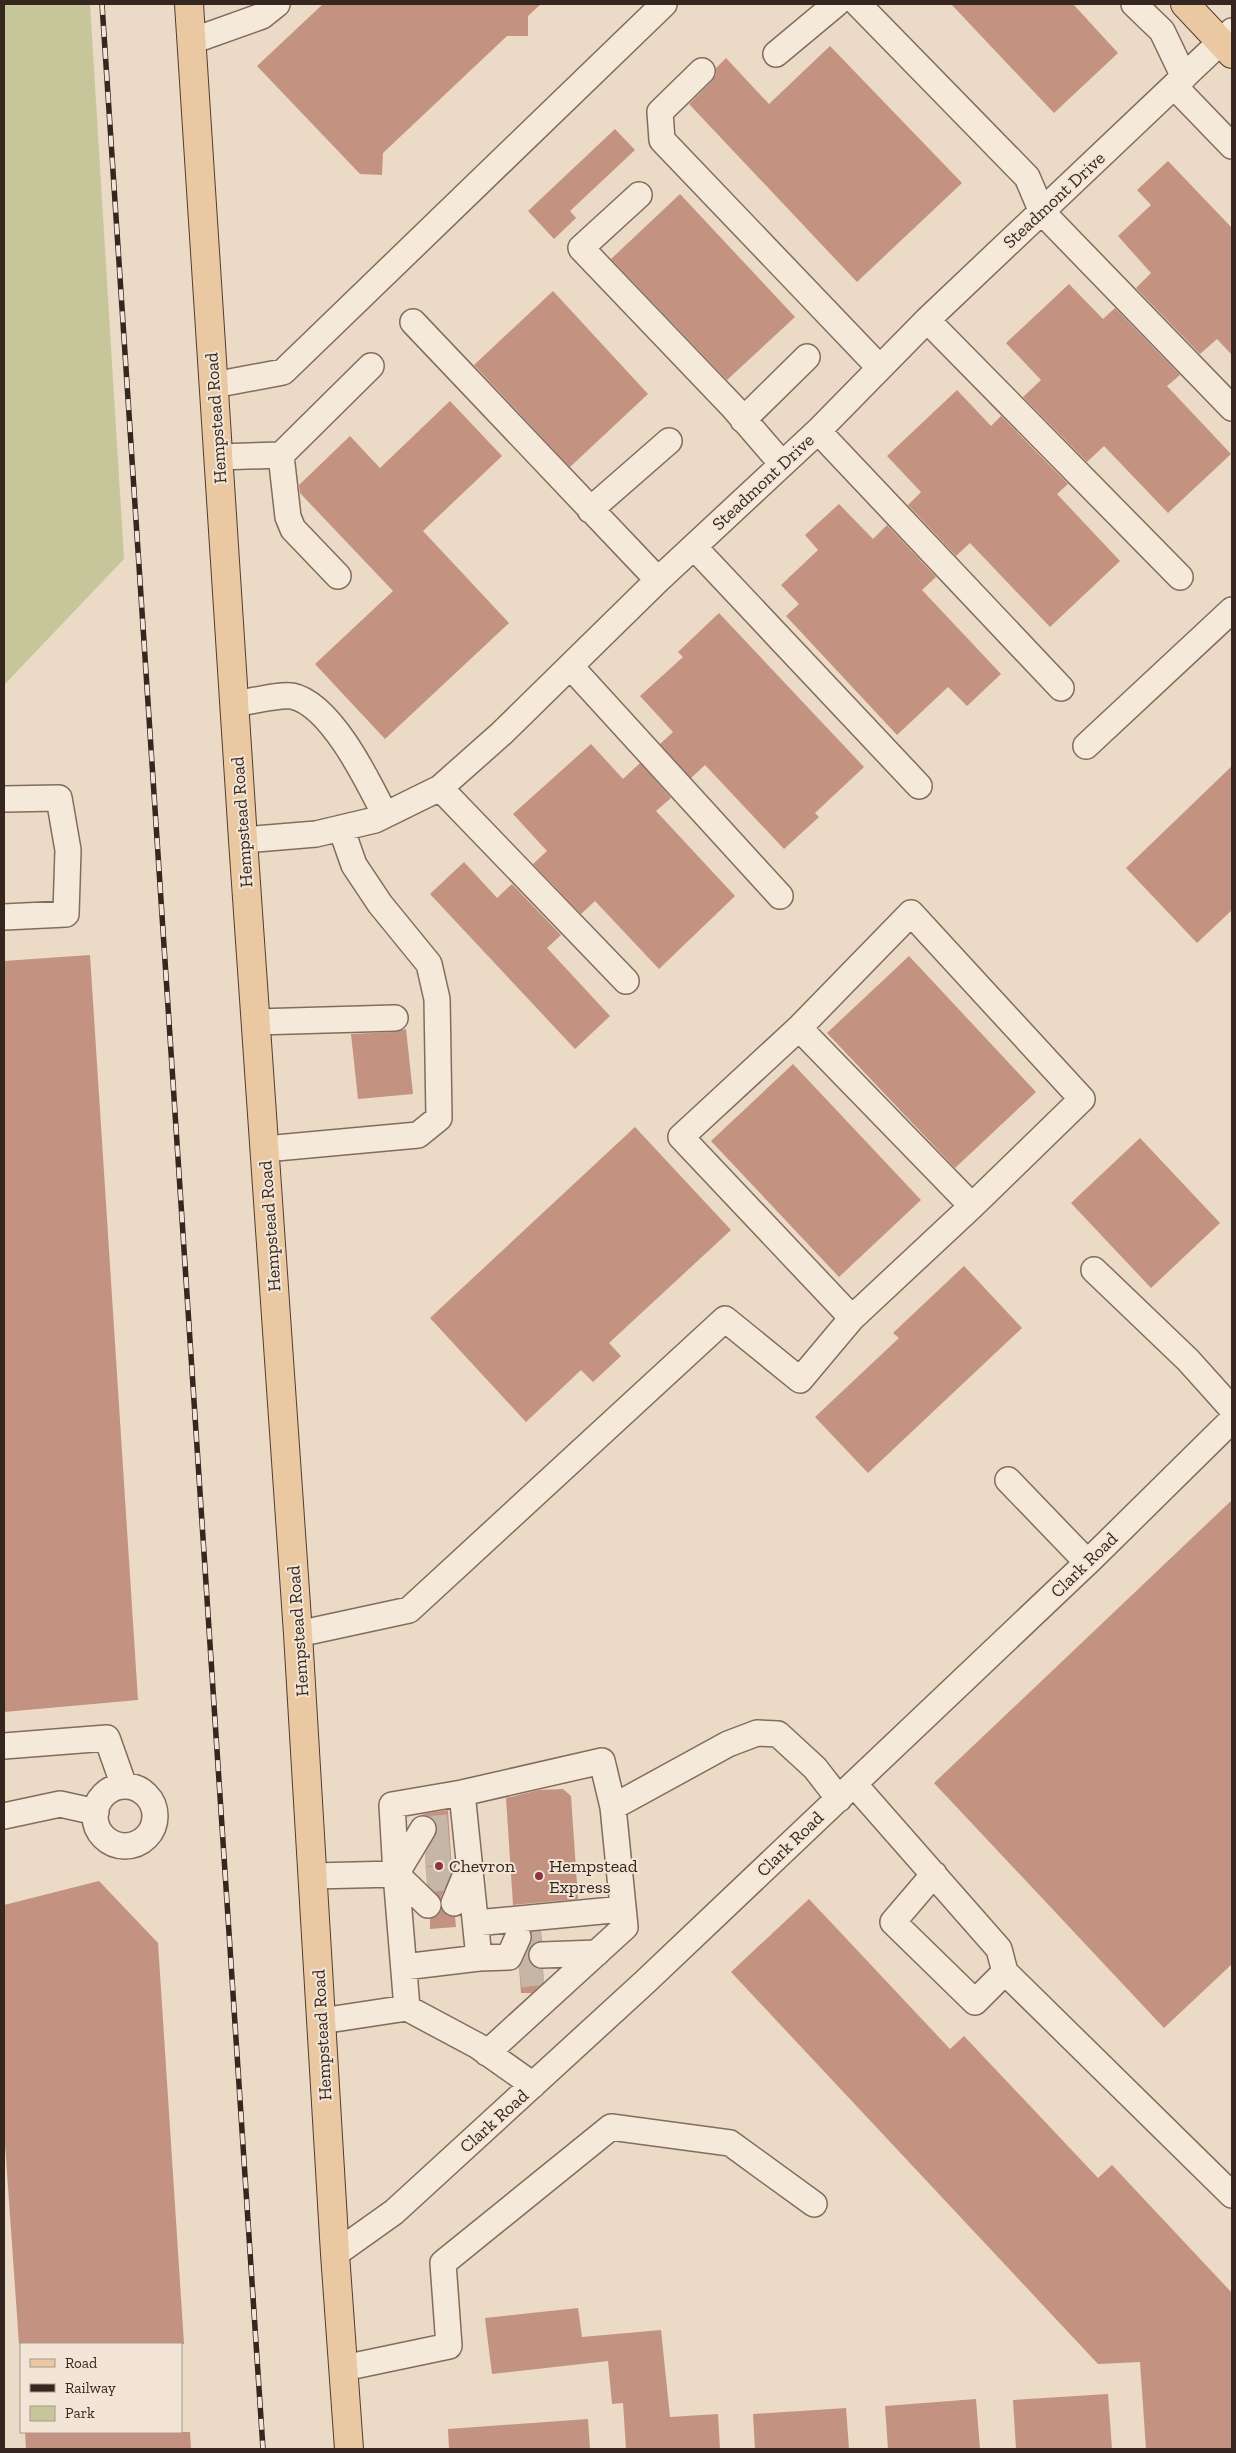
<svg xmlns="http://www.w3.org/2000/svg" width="1236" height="2453" viewBox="0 0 1236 2453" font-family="'Zilla Slab',serif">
  <rect width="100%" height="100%" fill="#eadac6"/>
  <path fill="#c7c69b" d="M4,4H90L124,559L4,685Z"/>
  <path fill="#c49280" d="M323,4H541L528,16V36H507L383,153L382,175L360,174L257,66Z
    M951,4H1073L1118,53L1054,113Z
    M830,46L962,183L857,282L689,104L712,81L716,75V68L726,58L769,104Z
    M615,129L635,150L570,211L576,218L554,239L528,211Z
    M1168,161L1232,228V355L1217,339L1200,354L1136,288L1151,273L1118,236L1151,205L1137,190Z
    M680,194L795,317L727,380L611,259Z
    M1069,284L1103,319L1115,308L1180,375L1167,386L1231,454L1168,513L1104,446L1087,462L1023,397L1041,380L1006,343Z
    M553,291L648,394L570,467L474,365Z
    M957,390L991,426L1001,416L1068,484L1057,494L1120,561L1050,627L970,543L956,556L908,505L921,492L887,456Z
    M450,401L502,456L423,531L509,623L385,739L315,664L393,591L300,493L299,485L350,436L380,468Z
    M839,504L873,539L887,525L936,577L922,590L1001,674L967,706L948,687L897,735L786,616L799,604L781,585L818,550L805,535Z
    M719,613L864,767L815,813L819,817L784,849L705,765L691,778L660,744L673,732L640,696L683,657L678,652Z
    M591,744L623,779L640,763L671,798L656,811L735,896L659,969L595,901L581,914L533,864L547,851L513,814Z
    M1232,766V910L1197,943L1126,868Z
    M464,862L497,898L512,884L561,935L547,948L610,1016L575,1049L430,894Z
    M90,955L138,1700L4,1712V961Z
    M909,956L1036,1092L955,1168L827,1033Z
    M406,1029L413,1094L358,1099L351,1034L395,1032Z
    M793,1064L921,1200L839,1277L711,1141Z
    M635,1127L731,1230L609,1343L621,1356L593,1382L581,1370L526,1422L430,1318Z
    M1140,1138L1220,1223L1151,1288L1071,1203Z
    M964,1266L1022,1328L868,1473L815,1417L899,1338L893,1333Z
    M1232,1500V1964L1164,2028L934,1783Z
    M563,1789L571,1796L578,1899L513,1905L506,1798L539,1790Z
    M448,1810L452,1871L440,1899L427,1884L425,1854L437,1829L431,1817L422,1814Z
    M99,1881L158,1943L184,2344H19L4,2130V1905Z
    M809,1899L950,2049L964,2036L1098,2178L1112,2165L1232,2293V2449H1146L1140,2362L1098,2364L731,1972Z
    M442,1909L448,1916L455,1917L456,1927L430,1929V1919L438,1915Z
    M541,1931L542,1941L535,1943L530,1948L528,1956L535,1967L543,1969L544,1982L532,1993H521L519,1966L531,1943V1932Z
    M578,2308L582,2337L661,2330L670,2417L718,2414L720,2449H626L623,2403L612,2404L608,2361L492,2374L485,2318Z
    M1108,2394L1112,2449H1016L1013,2400Z
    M976,2399L980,2449H888L885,2406Z
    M846,2408L849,2449H755L753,2414Z
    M588,2419L590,2449H449L448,2429Z
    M25,2432H190L191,2449H26Z"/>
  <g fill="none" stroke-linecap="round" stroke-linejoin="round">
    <path stroke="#c6b6a5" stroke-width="25" stroke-dasharray="25 12" stroke-linecap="butt" d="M423,1829L449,1827
      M425,1854L451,1852
      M427,1880L452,1877
      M518,1937L541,1936
      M519,1956L542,1955
      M520,1975L543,1972"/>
    <defs>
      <path id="minor" d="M858,4L1027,177L1042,212L1232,408
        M1134,4L1162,31L1184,77
        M192,41L262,16L277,4
        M776,54L836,4
        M702,71L660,112L662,140L880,368
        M1174,86L1232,146
        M639,195L581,248L733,407L782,464
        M927,320L1180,577
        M413,322L658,580
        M214,385L283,372L664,4
        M743,420L807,357
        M818,431L1061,688
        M281,455L288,517L293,529L338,576
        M219,457L281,455L371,366
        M590,510L669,441
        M694,547L919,786
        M571,667L780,896
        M234,704C250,702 278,694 292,696C331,704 368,781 385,815
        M1086,746L1232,610
        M440,788L626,981
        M4,799L59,798L68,850L66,914L4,917
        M243,840L316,834L375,820L440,788L502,733L658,580L818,431L927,320L1232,31
        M256,1022L395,1018
        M799,1028L972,1206
        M265,1149L418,1135L439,1118L437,999L429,964L380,904L354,865L341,828
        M1094,1270L1188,1360L1232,1409
        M1008,1480L1087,1562
        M298,1634L409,1610L725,1319L800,1380L852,1318L972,1206L1082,1099L911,913L799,1028L681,1137L852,1318
        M4,1746L107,1738L124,1786
        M854,1784L999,1949L1005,1972L1232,2195
        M95 1816a30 30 0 1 1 60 0a30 30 0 1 1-60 0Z
        M462,1793L479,1958L509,1957L518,1937
        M613,1807L728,1744L757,1733L778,1734L815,1768L839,1799
        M4,1816L60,1804L96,1812
        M423,1829L396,1874L428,1905
        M396,1874L392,1805L462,1793L602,1761L613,1807L625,1927L487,2053
        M934,1874L893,1922L975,2002L1005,1972
        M313,1876L396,1874L407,2008
        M454,1903L469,1867
        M476,1923L623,1909
        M542,1955L597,1953
        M404,1967L479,1958
        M321,2021L407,2008L478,2046L533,2085
        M335,2254L394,2212L645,1982L1091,1559L1232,1420
        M344,2368L449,2346L443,2263L611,2127L730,2143L814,2204"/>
      <path id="major" d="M189,4L243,840L298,1634L335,2254L349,2449
        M1185,4L1232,54"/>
    </defs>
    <use href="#minor" stroke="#836c5e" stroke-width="28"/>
    <use href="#major" stroke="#523c31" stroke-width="30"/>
    <use href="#minor" stroke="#f5e9d9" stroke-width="25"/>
    <use href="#major" stroke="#e9c8a2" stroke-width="28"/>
    <defs>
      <path id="rail" d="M102,4L263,2449"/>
    </defs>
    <use href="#rail" stroke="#352720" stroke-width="5.5"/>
    <use href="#rail" stroke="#f2e5d5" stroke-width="4" stroke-dasharray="11" stroke-linecap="butt"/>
  </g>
  <g fill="#8c3441" stroke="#f2e5d5" stroke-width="2">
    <circle cx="439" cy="1866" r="5"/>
    <circle cx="539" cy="1876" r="5"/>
  </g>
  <g text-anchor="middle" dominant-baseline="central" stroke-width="4" stroke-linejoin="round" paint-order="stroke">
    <g font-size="18" fill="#352720" stroke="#f2e5d5">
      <text transform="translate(1054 200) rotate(-43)">Steadmont Drive</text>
      <text transform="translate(216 418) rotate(-94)">Hempstead Road</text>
      <text transform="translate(763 482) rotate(-43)">Steadmont Drive</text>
      <text transform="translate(242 822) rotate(-94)">Hempstead Road</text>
      <text transform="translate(270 1226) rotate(-94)">Hempstead Road</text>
      <text transform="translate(1084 1565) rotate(-44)">Clark Road</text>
      <text transform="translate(298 1631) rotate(-94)">Hempstead Road</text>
      <text transform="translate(790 1844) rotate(-44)">Clark Road</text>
      <text transform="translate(322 2035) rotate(-93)">Hempstead Road</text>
      <text transform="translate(494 2121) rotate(-42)">Clark Road</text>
    </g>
    <g font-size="18" fill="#352720" stroke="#f2e5d5" text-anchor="start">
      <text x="449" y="1866">Chevron</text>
      <text x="549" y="1866">Hempstead<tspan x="549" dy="21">Express</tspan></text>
    </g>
  </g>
  <rect width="1236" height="2453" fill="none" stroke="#352720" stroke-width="10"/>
  <rect x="20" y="2343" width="162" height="90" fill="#f2e5d5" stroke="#a6998d"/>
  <rect x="30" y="2359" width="25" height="8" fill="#e9c8a2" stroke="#a6998d"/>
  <text x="65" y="2368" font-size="15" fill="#352720">Road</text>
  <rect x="30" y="2384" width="25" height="8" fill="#352720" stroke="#a6998d"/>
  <text x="65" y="2393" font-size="15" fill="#352720">Railway</text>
  <rect x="30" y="2406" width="25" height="15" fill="#c7c69b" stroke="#a6998d"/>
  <text x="65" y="2418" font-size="15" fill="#352720">Park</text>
</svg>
